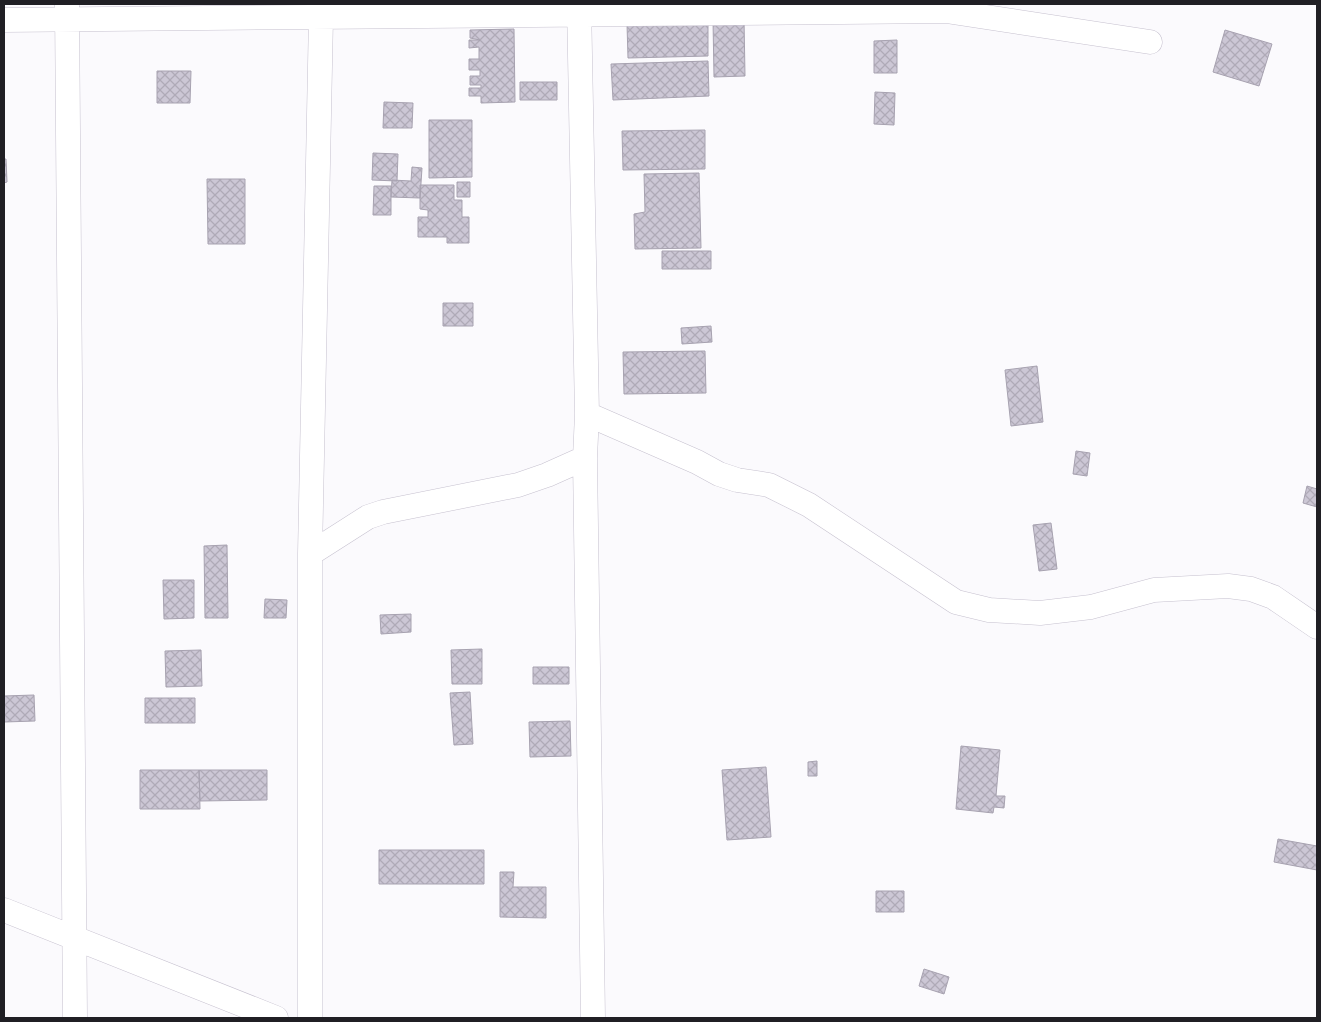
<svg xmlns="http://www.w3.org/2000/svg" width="1321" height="1022" viewBox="0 0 1321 1022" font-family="'DM Sans',sans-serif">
  <defs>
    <pattern id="building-cross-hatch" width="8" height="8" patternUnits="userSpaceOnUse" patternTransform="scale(1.25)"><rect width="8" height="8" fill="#ccc7d5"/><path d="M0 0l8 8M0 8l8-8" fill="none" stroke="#afaab7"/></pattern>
  </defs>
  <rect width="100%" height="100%" fill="#fbfafd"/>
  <path fill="url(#building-cross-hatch)" stroke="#a7a2b0" d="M744,19L745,76L714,77L713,20Z
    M708,21V56L628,58L627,24Z
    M514,29L515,102L481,103V96H469V88H481V85H470V76H480V70H469V59H479V47L469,48V40H480L470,38V30Z
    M1225,30L1272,44L1259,86L1213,72Z
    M897,40V73H874V41Z
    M708,61L709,96L613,100L611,64Z
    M157,71H191L190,103H157Z
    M520,82H557V100H520Z
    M875,92L895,93L894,125L874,124Z
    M384,102L413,103L412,128H383Z
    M429,120H472V177L429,178Z
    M705,130V169L623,170L622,131Z
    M373,153L398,154L397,181L372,180Z
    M4,159H6L7,182L4,183Z
    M412,167L422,168L420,198L391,197L392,180L411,181Z
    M699,173L701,248L635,249L634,214L645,212L644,174Z
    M207,179H245V244H208Z
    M457,182H470V197H457Z
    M420,185H454V200H462V217H469V243H447V237H418V217H428V210L420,209Z
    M374,186H391V215H373Z
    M662,251H711V269H662Z
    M443,303H473V326H443Z
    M711,326L712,342L682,344L681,328Z
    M705,351L706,393L624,394L623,352Z
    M1037,366L1043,422L1011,426L1005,370Z
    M1076,451L1090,453L1087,476L1073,474Z
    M1307,486L1317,489V507L1303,503Z
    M1051,523L1057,569L1039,571L1033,525Z
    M227,545L228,618H205L204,546Z
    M163,580H194V618L164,619Z
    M265,599L287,600L286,618H264Z
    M411,614V632L381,634L380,615Z
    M482,649V684H452L451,650Z
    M201,650L202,686L166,687L165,651Z
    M533,667H569V684H533Z
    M470,692L473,744L454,745L450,693Z
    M34,695L35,721L4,722V696Z
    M145,698H195V723H145Z
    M570,721L571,756L530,757L529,722Z
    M961,746L1000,750L996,796H1005L1004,808L994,807L993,813L956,809Z
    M817,761V776H808V762Z
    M766,767L771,837L727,840L722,770Z
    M140,770H199L200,809H140Z
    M199,770H267V800L200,801Z
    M1278,839L1317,846V870L1274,862Z
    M379,850H484V884H379Z
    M500,872H514L513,887H546V918L500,917Z
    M876,891H904V912H876Z
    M924,969L949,977L944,994L919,986Z"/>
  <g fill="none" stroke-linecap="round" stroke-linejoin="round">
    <defs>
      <path id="minor" d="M579,4L587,414L585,458L593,1018
        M67,5L75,1018
        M4,20L946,11L1150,42
        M587,414L697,462L719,474L737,480L769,485L809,505L956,602L989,610L1040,613L1091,607L1154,590L1228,586L1251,589L1273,597L1317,627
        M310,554L368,517L383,512L518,485L547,475L585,458
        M4,910L276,1018
        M310,1018V554L321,17"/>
    </defs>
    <use href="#minor" stroke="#c6c1cf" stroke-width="25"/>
    <use href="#minor" stroke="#fff" stroke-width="24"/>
  </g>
  <rect width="1321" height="1022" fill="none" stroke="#201f24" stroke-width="10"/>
</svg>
